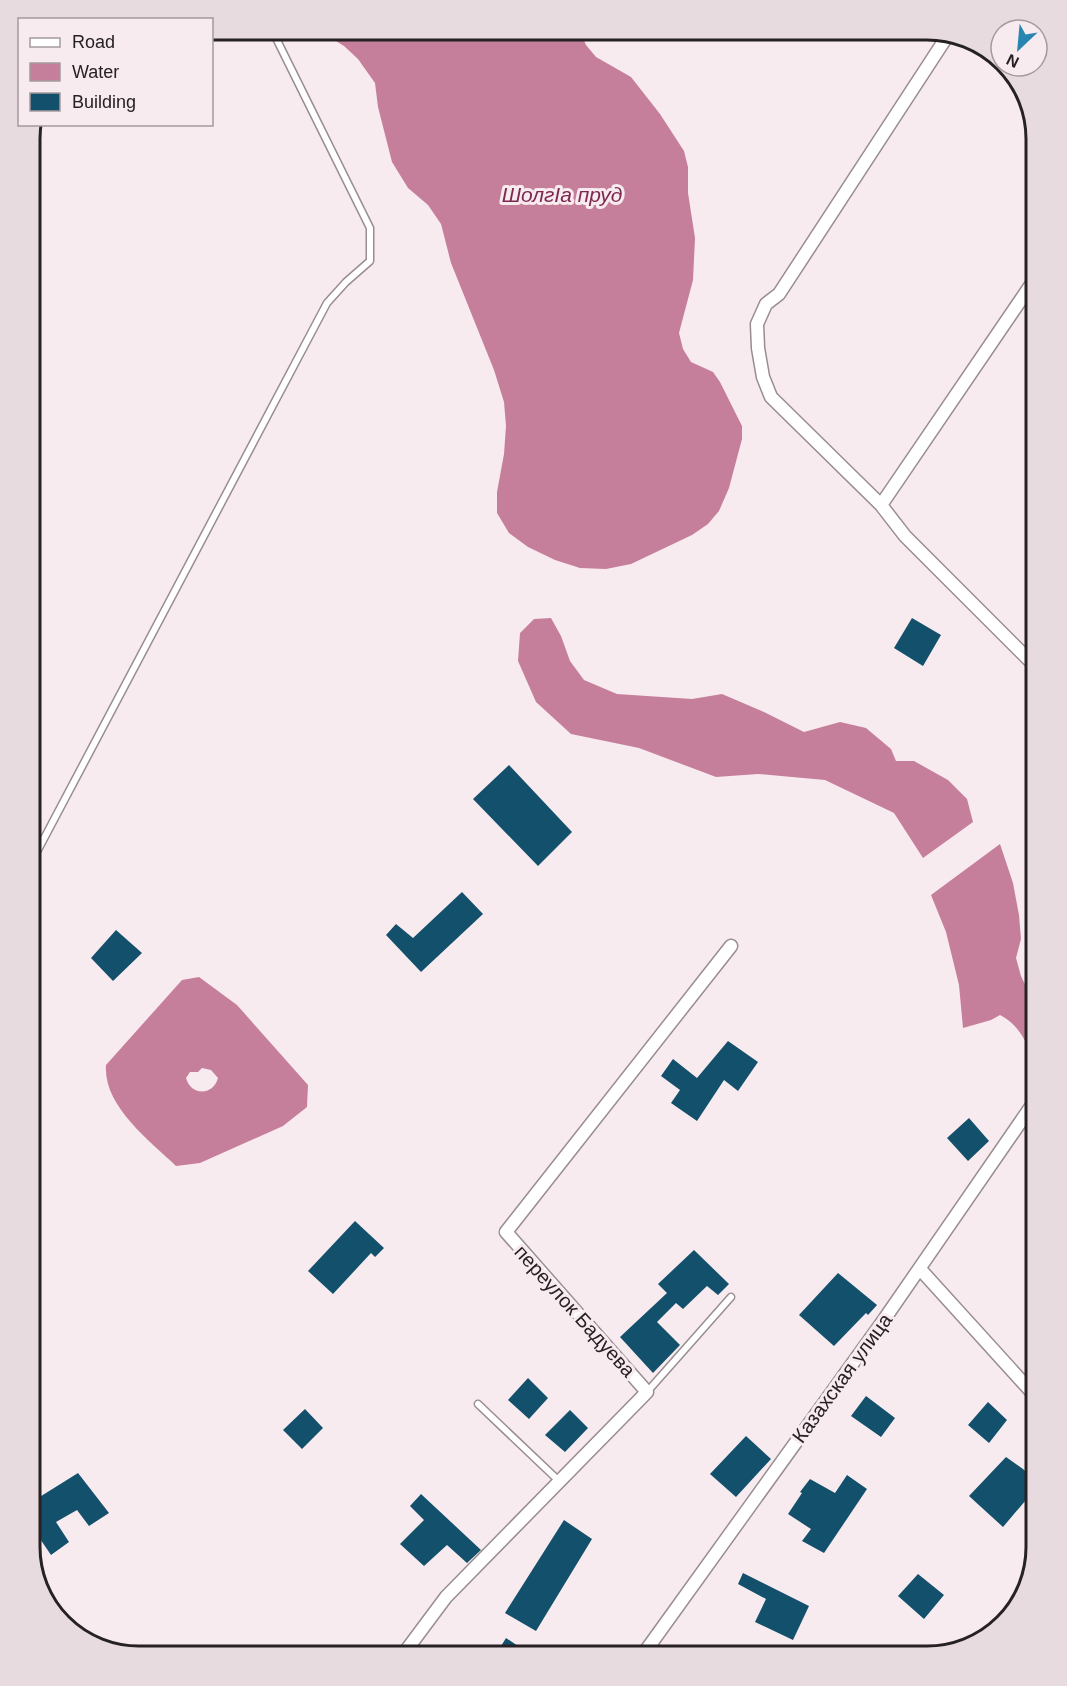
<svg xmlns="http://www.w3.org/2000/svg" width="1067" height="1686" viewBox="0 0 1067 1686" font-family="Helvetica,sans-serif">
  <rect width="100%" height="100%" fill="#f8ebef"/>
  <path fill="#c67f9a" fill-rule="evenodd" d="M324,30H579L586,45L596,57L631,77L660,114L684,151L688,167V193L695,238L693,280L679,333L683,349L691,362L713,372L720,382L742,426V439L729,488L719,511L708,524L692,535L631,564L606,569L580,568L555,560L528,547L509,533L497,513V492L504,454L506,426L504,402L494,370L451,263L441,224L428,205L408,188L392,162L378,107L375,83L358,59L344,46L331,38Z
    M551,618L561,636L570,661L584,680L617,694L692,699L722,694L764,712L804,732L840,722L866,728L891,749L896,761H914L948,780L967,799L973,822L923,858L894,813L825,780L758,774L716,777L639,748L571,734L536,702L518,661L520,633L534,619Z
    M1000,844L1013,883L1019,915L1021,939L1016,958L1021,976L1037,1010L1036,1064C1027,1044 1020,1025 1000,1015L991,1020L963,1028L959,985L946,932L931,895Z
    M199,977L237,1005L308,1085L307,1107L283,1126L200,1163L176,1166C149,1140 103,1106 106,1065L182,980ZM202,1068L211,1070L218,1078C213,1096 191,1096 186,1078L190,1072H198Z"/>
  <path fill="#12506c" d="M912,618L941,635L923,666L894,648Z
    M509,765L572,832L538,866L473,799Z
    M462,892L483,914L421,972L386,935L396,924L413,938Z
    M116,930L142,953L113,981L91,958Z
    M728,1041L758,1062L738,1091L724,1080L697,1121L671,1103L680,1090L661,1076L673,1059L697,1078Z
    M969,1118L989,1141L968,1161L947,1138Z
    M355,1221L384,1248L375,1257L371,1253L333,1294L308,1271Z
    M694,1250L729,1284L718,1295L707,1286L683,1309L676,1303L657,1322L680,1345L653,1373L620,1337L667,1293L658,1284Z
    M838,1273L877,1305L868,1315L866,1313L834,1346L799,1315Z
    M528,1378L548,1398L529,1419L508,1400Z
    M866,1396L895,1418L881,1437L851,1416Z
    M988,1402L1007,1420L989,1443L968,1425Z
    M305,1409L323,1428L302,1449L283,1430Z
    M570,1410L588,1428L565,1452L545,1435Z
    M746,1436L771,1459L736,1497L710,1474Z
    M1006,1457L1023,1469L1037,1482V1487L1003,1527L969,1496Z
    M78,1473L109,1513L89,1526L77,1510L56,1522L69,1542L51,1555L30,1524V1503Z
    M847,1475L867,1489L824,1553L802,1541L811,1529L788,1514L802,1493L800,1492L810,1479L835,1493Z
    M421,1494L481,1550L467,1563L447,1545L424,1566L400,1544L424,1520L410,1506Z
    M564,1520L592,1539L536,1631L505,1613Z
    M743,1573L809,1606L793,1640L755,1622L766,1599L738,1584Z
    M918,1574L944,1595L924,1619L898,1596Z
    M506,1638L533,1656H495Z"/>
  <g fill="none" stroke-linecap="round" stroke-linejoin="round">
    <defs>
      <path id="lane" d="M30,865L327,303L346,282L370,261V228L272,30
        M647,1392L731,1297
        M478,1404L559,1481"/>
      <path id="street" d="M948,35L779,294L766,304L757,324L758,348L763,377L771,397L881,505L905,536L1037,668
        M881,505L1037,276
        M920,1269L1037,1398
        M402,1656L446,1597L647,1392L506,1232L731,946
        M642,1656L881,1324L1037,1098"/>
    </defs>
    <use href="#lane" stroke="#988d91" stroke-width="9"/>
    <use href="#street" stroke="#988d91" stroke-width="15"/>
    <use href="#lane" stroke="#fff" stroke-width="6"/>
    <use href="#street" stroke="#fff" stroke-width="12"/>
  </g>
  <g text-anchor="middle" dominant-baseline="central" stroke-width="6" stroke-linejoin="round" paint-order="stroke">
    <g font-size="20" fill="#262123" stroke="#f8ebef">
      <text transform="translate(575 1311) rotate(48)">переулок Бадуева</text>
      <text transform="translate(842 1378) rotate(-54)">Казахская улица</text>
    </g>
    <g font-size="21" font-style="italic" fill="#7d284f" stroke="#f8ebef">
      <text x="562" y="194">ШолгIа пруд</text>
    </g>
  </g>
  <path d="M0 0H1067V1686H0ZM139 40H927A99 99 0 0 1 1026 139V1547A99 99 0 0 1 927 1646H139A99 99 0 0 1 40 1547V139A99 99 0 0 1 139 40Z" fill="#e7dbdf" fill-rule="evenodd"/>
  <path fill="none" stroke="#262123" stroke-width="3" d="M139 40H927A99 99 0 0 1 1026 139V1547A99 99 0 0 1 927 1646H139A99 99 0 0 1 40 1547V139A99 99 0 0 1 139 40Z"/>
  <rect x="18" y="18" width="195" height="108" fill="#f8ebef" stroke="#a49a9d" stroke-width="1.5"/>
  <rect x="30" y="38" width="30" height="9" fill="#ffffff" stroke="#a49a9d" stroke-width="1.5"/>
  <text x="72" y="48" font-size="18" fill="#262123">Road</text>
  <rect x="30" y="63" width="30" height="18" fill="#c67f9a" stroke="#a49a9d" stroke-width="1.5"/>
  <text x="72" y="78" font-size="18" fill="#262123">Water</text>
  <rect x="30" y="93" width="30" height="18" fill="#12506c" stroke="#a49a9d" stroke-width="1.5"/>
  <text x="72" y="108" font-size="18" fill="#262123">Building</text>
  <g transform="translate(1019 48) rotate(206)"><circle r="28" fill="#f8ebef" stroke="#a49a9d" stroke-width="1.5"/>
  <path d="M0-4.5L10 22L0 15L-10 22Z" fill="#2686b1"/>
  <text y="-9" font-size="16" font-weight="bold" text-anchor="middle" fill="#262123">N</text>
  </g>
</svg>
